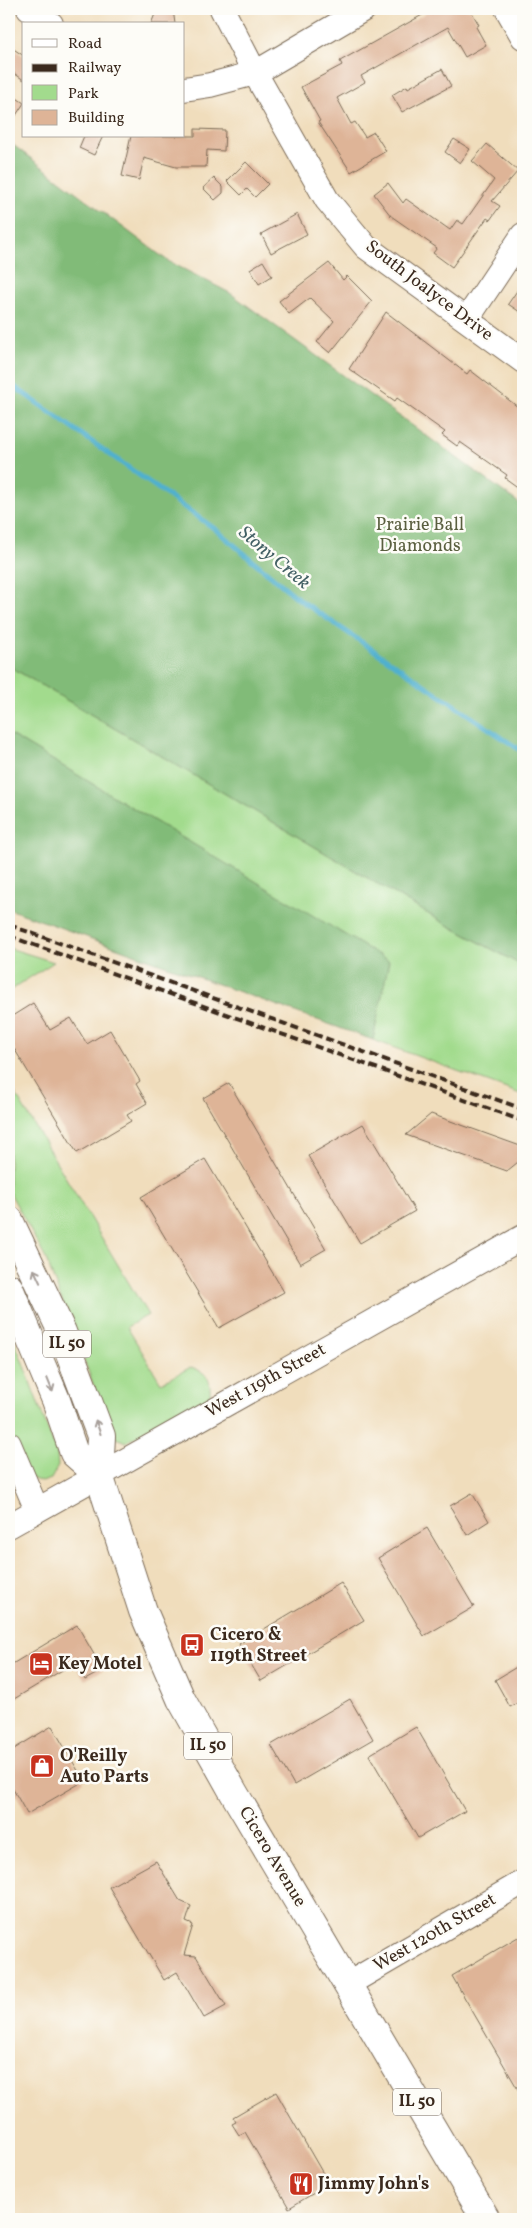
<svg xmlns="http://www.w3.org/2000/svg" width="532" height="2228" viewBox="0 0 532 2228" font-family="Vollkorn,serif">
  <rect width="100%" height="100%" fill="#fdfcf7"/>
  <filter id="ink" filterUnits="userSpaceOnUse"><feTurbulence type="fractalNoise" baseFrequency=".02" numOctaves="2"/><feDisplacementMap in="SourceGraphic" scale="10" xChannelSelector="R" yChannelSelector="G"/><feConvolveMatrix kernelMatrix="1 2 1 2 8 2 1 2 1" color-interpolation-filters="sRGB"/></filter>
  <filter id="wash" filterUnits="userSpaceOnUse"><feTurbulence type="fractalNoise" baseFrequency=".0096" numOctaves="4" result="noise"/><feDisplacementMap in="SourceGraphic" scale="20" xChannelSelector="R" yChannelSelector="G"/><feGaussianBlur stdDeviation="1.12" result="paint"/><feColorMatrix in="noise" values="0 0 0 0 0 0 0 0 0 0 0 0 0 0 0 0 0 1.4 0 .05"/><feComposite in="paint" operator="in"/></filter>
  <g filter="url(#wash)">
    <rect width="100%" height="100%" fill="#f0ddbc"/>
    <path fill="#a2db8d" stroke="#6e8256" d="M9,666L442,922L523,966V1095L373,1040L388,961L9,734Z
      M9,948L54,962L9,991Z
      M9,1083L148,1315L127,1327L161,1383L191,1367C208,1373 211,1379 210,1397L126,1442L113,1437L46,1259L9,1191Z
      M9,1326L57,1454L58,1466L51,1479L42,1482L31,1478L22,1464L9,1428Z"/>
    <path fill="#81bb78" stroke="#5e724b" d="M9,142L168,261L230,293L523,506V966L442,922L9,666Z
      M9,734L389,961L373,1040L9,909Z"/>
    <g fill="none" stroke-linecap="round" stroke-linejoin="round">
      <path stroke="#50b0cf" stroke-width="5" d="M9,383L215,529L300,600L523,752"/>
    </g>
    <g id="blocks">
      <path fill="#deb497" d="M157,9H173L175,24H151Z
        M433,9H470L479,25L476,27L486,45L465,57L448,27L361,76L365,82L337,98L351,124L355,122L365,137L374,132L386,151L351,172L318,122L320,121L301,87L342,65L340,61Z
        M9,46L24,56V80L9,70Z
        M442,69L451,86L402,112L392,95L407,86L408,88Z
        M9,93L24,103L9,126Z
        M195,129L225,130L224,151L207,150L206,167H176L144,158L139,180L122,176L131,136H195Z
        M84,136H103L94,155L79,148Z
        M454,139L470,149L460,163L445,152Z
        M487,144L518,171L492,201L500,206L490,220L487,218L452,267L433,253L437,248L391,216L374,194L388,183L403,203L406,199L450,230L457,220L463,224L494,180L472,161Z
        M246,162L268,184L255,197L247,189L241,195L227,181Z
        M214,178L223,187V193L215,200L203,188Z
        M297,214L307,234L271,253L261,234Z
        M263,261L272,276L259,284L250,269Z
        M329,263L343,280L347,276L372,301L330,353L317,342L334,321L310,298L289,314L279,301Z
        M523,282V314L508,304Z
        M386,312L467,374L470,370L523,411V491L505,478L507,475L460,442L457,446L442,435L445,432L397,398L395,401L349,369Z
        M33,1003L50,1030L71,1018L87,1044L110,1030L140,1081L136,1084L147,1103L127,1115L131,1121L77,1153L9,1040V1018Z
        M229,1083L326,1249L300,1264L203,1098Z
        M431,1114L523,1147V1158L507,1171L406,1135Z
        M363,1124L415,1211L360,1243L308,1156Z
        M205,1159L284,1292L219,1328L141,1197Z
        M472,1493L489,1521L467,1535L450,1506Z
        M427,1528L474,1607L424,1636L378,1558Z
        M341,1583L364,1620L261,1681L239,1644Z
        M77,1625L103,1670L85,1680L74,1663L9,1702V1666Z
        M523,1663V1700L510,1707L495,1680Z
        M350,1699L373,1739L294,1785L271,1745Z
        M52,1726L84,1781L27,1814L9,1782V1752Z
        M416,1727L465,1811L418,1838L369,1755Z
        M156,1861L180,1901L191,1906L186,1922L193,1925L184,1955L196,1956L226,2006L204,2018L177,1972L164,1980L109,1887Z
        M518,1937L523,1946V2098L452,1976Z
        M276,2092L329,2184L289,2208L245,2132L239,2135L232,2124L236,2122L233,2117Z"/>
    </g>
  </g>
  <g filter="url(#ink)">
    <use href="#blocks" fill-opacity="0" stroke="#7a6955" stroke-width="1"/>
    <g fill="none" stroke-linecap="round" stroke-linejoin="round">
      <defs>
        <path id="minor" d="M29,9L51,24
          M222,9L255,73L364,9
          M507,9L523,37
          M184,89L210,85L255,73L327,200L366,247L523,361
          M467,319L523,235
          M9,1444L37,1510
          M9,1526L523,1237
          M348,1984L523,1882"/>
        <path id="major" d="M9,1220L62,1332L101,1436L99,1475L143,1611L181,1699L234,1793L486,2219
          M9,1288L56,1400L74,1453L99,1475"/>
      </defs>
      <use href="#minor" stroke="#7a6955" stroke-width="26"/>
      <use href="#major" stroke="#7a6955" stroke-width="30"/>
      <use href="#minor" stroke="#fff" stroke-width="24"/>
      <use href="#major" stroke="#fff" stroke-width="28"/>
      <path stroke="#3b2a1e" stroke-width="4" stroke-dasharray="8 4" stroke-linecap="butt" d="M9,925L523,1109
        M9,936L523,1121"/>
    </g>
    <defs><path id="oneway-shaft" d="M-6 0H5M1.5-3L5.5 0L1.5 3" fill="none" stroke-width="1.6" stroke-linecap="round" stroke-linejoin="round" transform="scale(1.25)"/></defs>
    <g stroke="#a79f9a">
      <use href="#oneway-shaft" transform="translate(37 1276) rotate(-115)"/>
      <use href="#oneway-shaft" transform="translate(50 1385) rotate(68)"/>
      <use href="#oneway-shaft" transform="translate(98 1427) rotate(-110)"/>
    </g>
  </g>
  <defs>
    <symbol id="bus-square" viewBox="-11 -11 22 22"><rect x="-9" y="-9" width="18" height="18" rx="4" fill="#c8321e" stroke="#fdfcf7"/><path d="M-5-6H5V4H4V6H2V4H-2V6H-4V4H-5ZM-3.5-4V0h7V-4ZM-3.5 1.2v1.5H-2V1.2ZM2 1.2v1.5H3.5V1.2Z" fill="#fff"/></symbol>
    <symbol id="hotel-square" viewBox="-11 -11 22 22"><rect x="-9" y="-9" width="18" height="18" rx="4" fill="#c8321e" stroke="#fdfcf7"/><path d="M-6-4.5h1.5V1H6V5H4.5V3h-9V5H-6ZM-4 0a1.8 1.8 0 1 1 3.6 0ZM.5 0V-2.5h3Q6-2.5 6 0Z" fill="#fff"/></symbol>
    <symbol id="shop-square" viewBox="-11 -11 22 22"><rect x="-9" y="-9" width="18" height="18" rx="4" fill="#c8321e" stroke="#fdfcf7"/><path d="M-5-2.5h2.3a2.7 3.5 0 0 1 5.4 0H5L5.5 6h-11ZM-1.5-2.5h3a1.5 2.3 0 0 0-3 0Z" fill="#fff"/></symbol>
    <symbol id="restaurant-square" viewBox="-11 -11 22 22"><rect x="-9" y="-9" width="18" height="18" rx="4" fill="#c8321e" stroke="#fdfcf7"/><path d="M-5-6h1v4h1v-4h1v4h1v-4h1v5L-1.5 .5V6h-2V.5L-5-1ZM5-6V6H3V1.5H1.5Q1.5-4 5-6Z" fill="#fff"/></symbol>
  </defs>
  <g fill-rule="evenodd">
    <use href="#bus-square" x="178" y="1631" width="28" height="28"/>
    <use href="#hotel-square" x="27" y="1650" width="28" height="28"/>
    <use href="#shop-square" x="28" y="1752" width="28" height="28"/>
    <use href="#restaurant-square" x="287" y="2170" width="28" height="28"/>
  </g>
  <g text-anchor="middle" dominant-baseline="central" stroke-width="5" stroke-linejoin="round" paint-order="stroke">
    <g fill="#fdfcf7" stroke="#75695f" stroke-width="1">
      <rect x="43" y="1330.5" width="48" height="27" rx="4"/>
      <rect x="184" y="1732.5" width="48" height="27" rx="4"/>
      <rect x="393" y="2088.5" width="48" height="27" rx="4"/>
    </g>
    <g font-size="16" font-weight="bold" fill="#3b2a1e">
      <text x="67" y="1344">IL 50</text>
      <text x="208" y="1746">IL 50</text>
      <text x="417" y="2102">IL 50</text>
    </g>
    <g font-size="18" fill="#3b2a1e" stroke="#fdfcf7">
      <text transform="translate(429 291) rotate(37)">South Joalyce Drive</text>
      <text transform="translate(266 1381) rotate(-29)">West 119th Street</text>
      <text transform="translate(272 1857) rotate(59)">Cicero Avenue</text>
      <text transform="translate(435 1933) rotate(-30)">West 120th Street</text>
    </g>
    <g font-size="18" fill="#5a5f3f" stroke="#fdfcf7">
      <text x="420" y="525">Prairie Ball<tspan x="420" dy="21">Diamonds</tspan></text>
    </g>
    <g font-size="18" font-weight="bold" fill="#3b2a1e" stroke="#fdfcf7" text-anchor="start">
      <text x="210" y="1635">Cicero &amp;<tspan x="210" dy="21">119th Street</tspan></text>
      <text x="58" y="1664">Key Motel</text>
      <text x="60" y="1756">O'Reilly<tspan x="60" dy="21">Auto Parts</tspan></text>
      <text x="318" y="2184">Jimmy John's</text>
    </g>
    <g font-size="19" font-style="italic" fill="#436065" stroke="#fdfcf7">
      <text transform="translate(274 558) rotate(40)">Stony Creek</text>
    </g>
  </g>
  <rect width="532" height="2228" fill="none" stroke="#fdfcf7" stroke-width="30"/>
  <rect x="22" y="22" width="162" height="115" fill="#fdfcf7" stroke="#afa8a0"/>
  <rect x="32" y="39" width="25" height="8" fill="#ffffff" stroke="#afa8a0"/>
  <text x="68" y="48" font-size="15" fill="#3b2a1e">Road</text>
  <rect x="32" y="64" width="25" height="8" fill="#3b2a1e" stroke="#afa8a0"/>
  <text x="68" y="72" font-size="15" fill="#3b2a1e">Railway</text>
  <rect x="32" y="85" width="25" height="15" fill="#a2db8d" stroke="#afa8a0"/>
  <text x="68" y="98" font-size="15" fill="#3b2a1e">Park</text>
  <rect x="32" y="110" width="25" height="15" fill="#deb497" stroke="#afa8a0"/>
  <text x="68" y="122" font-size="15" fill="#3b2a1e">Building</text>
</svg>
